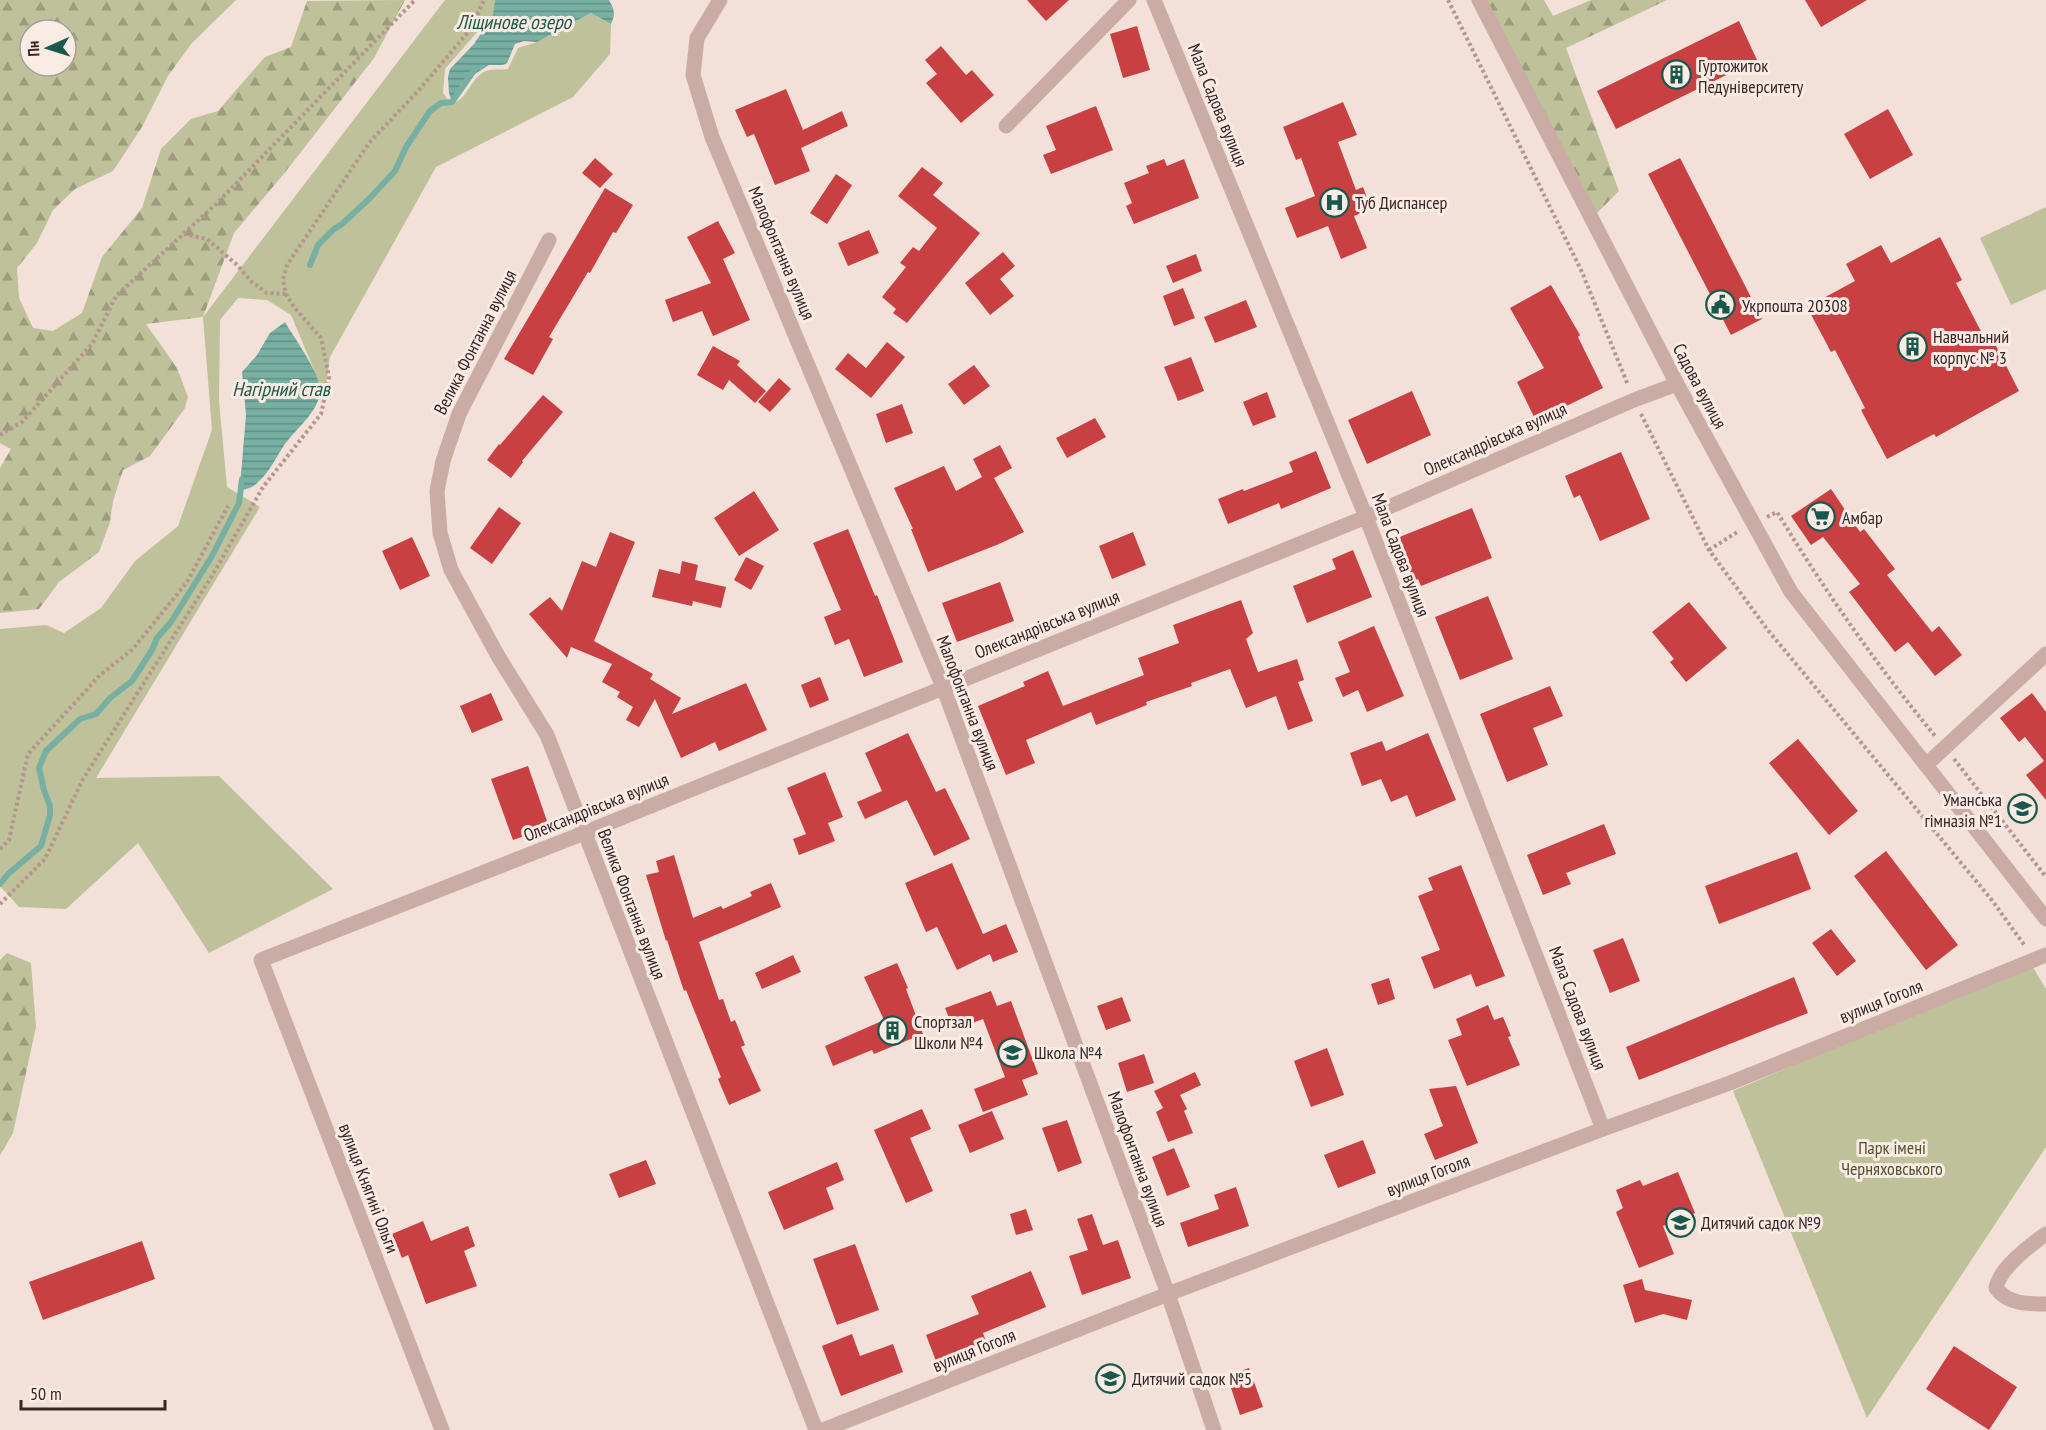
<svg xmlns="http://www.w3.org/2000/svg" width="2046" height="1430" viewBox="0 0 2046 1430" font-family="'PT Sans Narrow',sans-serif">
  <defs>
    <pattern id="forest-firs" width="22" height="20" patternUnits="userSpaceOnUse" patternTransform="scale(1.5)"><rect width="22" height="20" fill="#bec199"/><path d="M5 1l3.5 6h-7zM16 11l3.5 6h-7z" fill="#9b9d7d"/></pattern>
    <pattern id="water-rules" width="6" height="5" patternUnits="userSpaceOnUse" patternTransform="scale(1.5)"><rect width="6" height="5" fill="#77afa3"/><path d="M0 2.5h6" fill="none" stroke="#628e85"/></pattern>
  </defs>
  <rect width="100%" height="100%" fill="#f2e0d9"/>
  <path fill="#bec199" d="M445,0H495L493,14L445,69L443,93L451,104C469,100 470,75 489,70C495,69 503,70 508,69L518,48L537,42L591,13L611,24L610,54L573,97L436,167L330,357L326,385L318,389L312,365L291,315L267,300L238,298L220,320L219,401L227,487L260,507L96,778L219,776L333,889L209,953L138,843L66,909L19,907L0,886V629L46,625L64,633L101,608L135,561L178,526L212,430L203,317Z
    M2046,207V289L2011,305L1980,238Z
    M2031,964L2046,989V1147L1867,1418L1733,1091Z"/>
  <path fill="url(#forest-firs)" fill-rule="evenodd" d="M0,0H236L191,44L168,76L142,127L113,171L75,189L53,210L37,243L17,268L19,298L33,328L53,331L82,313L102,257L142,208L161,149L191,119L218,111L265,57L291,47L307,1L405,0L374,58L287,170L234,233L203,317L146,324L177,368L188,397L185,408L150,456L123,470L113,501L110,522L99,552L59,582L39,609L0,613V468L11,449L0,443ZM30,30H66V66H30Z
    M1479,0H1544L1553,16L1591,0H1667L1566,48L1619,191L1591,219Z
    M7,953L31,963L36,1027L13,1133L0,1155V960Z"/>
  <path fill="url(#water-rules)" d="M495,0H609C614,9 616,13 611,24L591,13L537,42L524,41L515,44L507,63L503,65H489L461,83L458,96L452,102L449,93L448,77L450,69L474,44L484,29L493,14Z
    M285,322C294,338 322,375 320,393C317,414 294,430 283,447C275,459 270,471 259,481C255,486 249,489 243,490L240,486L246,415L242,372L257,355L270,333Z"/>
  <g fill="none" stroke-linecap="round" stroke-linejoin="round">
    <path stroke="#77afa3" stroke-width="6" d="M310,265L318,245L334,229L342,224L369,199L395,171L406,147L430,111L441,103L452,102L475,69
      M0,884L8,874L41,846L50,815V806L44,790L39,768L46,751L80,719L96,714L110,698L132,681L152,650L157,638L171,622L212,556L239,503L242,479"/>
  </g>
  <path fill="#c94043" d="M1027,0H1069L1046,21Z
    M1805,0H1867L1821,27Z
    M1739,21L1757,60L1616,129L1597,91Z
    M1137,26L1150,70L1123,78L1110,34Z
    M941,46L966,75L972,70L994,95L961,123L926,83L937,74L925,60Z
    M786,89L803,130L842,111L848,126L801,148L810,171L775,185L754,134L747,137L735,110Z
    M1343,102L1357,135L1338,142L1356,190L1363,187L1371,209L1354,216L1367,248L1341,259L1328,226L1297,238L1285,208L1315,196L1301,158L1296,160L1283,127Z
    M1096,106L1113,150L1051,174L1043,155L1056,150L1046,126Z
    M1888,109L1913,155L1870,179L1844,134Z
    M595,158L613,174L600,188L582,173Z
    M1680,158L1762,319L1731,335L1648,174Z
    M1164,159L1167,166L1184,159L1199,198L1134,224L1126,206L1132,203L1124,183L1149,173L1146,166Z
    M922,167L943,183L933,195L980,233L907,323L893,313L896,309L882,297L906,267L900,263L913,247L919,251L937,228L898,196Z
    M836,174L852,185L827,224L810,213Z
    M605,188L633,205L616,233L613,232L590,273L588,272L549,337L553,339L533,375L504,359Z
    M718,221L735,253L723,259L750,320L713,336L702,311L673,322L665,300L711,283L687,237Z
    M869,230L879,253L848,266L838,243Z
    M1940,237L1962,280L1956,283L1987,343L1993,340L2019,391L1936,437L1934,434L1887,459L1861,410L1865,408L1835,350L1831,352L1807,307L1855,281L1846,264L1881,245L1891,263Z
    M1003,252L1015,266L1000,279L1014,296L990,315L965,283Z
    M1196,254L1202,271L1173,283L1166,266Z
    M1551,285L1580,335L1578,337L1603,388L1536,421L1517,382L1544,368L1510,308Z
    M1183,288L1195,318L1174,326L1163,296Z
    M1246,300L1257,327L1215,343L1204,317Z
    M887,342L905,357L871,398L835,369L848,353L866,368Z
    M713,346L740,361L737,365L766,391L755,403L729,380L723,390L697,375Z
    M1191,357L1204,391L1178,401L1164,367Z
    M974,365L990,386L964,405L948,384Z
    M779,378L791,389L770,412L758,402Z
    M1412,391L1431,435L1367,464L1348,420Z
    M1267,392L1276,417L1253,426L1243,402Z
    M543,395L563,412L522,461L523,462L511,478L487,460L499,444L500,445Z
    M902,404L913,433L886,443L876,414Z
    M1095,418L1106,437L1067,458L1056,438Z
    M1000,445L1012,468L994,478L1024,532L999,544L928,572L911,529H913L894,488L944,466L956,491L982,477L973,459Z
    M1316,451L1331,488L1281,509L1279,503L1228,524L1218,499L1243,489L1244,491L1293,472L1289,462Z
    M1621,452L1650,519L1600,541L1580,495L1574,498L1565,476Z
    M1831,489L1860,532L1864,529L1895,569L1887,575L1932,632L1939,626L1962,655L1935,676L1908,642L1895,652L1849,592L1860,584L1823,537L1811,545L1791,516Z
    M754,491L779,530L739,556L714,518Z
    M499,507L521,523L492,564L470,548Z
    M1472,508L1492,558L1421,586L1418,579L1414,581L1397,538Z
    M848,529L875,596L877,595L903,662L864,677L849,639L835,645L824,617L841,610L813,543Z
    M610,532L635,542L594,641L653,674L650,679L681,698L672,714L746,683L767,730L719,751L715,742L681,758L655,699L639,727L626,720L633,707L617,697L620,692L602,682L612,664L571,647L567,658L529,614L550,597L562,611L582,561L596,567Z
    M1133,532L1146,565L1112,579L1099,546Z
    M412,537L430,576L400,590L382,551Z
    M1353,550L1372,597L1307,623L1293,586L1336,569L1332,559Z
    M746,557L764,566L751,590L734,580Z
    M682,561L698,565L695,580L726,587L721,608L693,601L692,606L652,597L659,569L680,574Z
    M1000,582L1014,621L957,642L942,603Z
    M1488,596L1513,659L1460,680L1435,617Z
    M1241,600L1253,633L1246,639L1258,672L1297,659L1304,680L1298,682L1313,721L1288,730L1276,696L1246,708L1230,669L1191,683L1192,686L1146,702L1147,705L1096,725L1091,712L1026,740L1035,763L1006,775L978,706L1025,686L1023,682L1048,671L1063,706L1144,675L1138,658L1179,643L1173,625Z
    M1689,602L1727,648L1686,682L1670,662L1674,659L1652,632Z
    M1374,626L1404,696L1367,712L1358,690L1343,697L1335,678L1350,672L1338,642Z
    M820,677L829,700L810,708L801,685Z
    M1550,686L1563,716L1533,728L1548,765L1507,782L1480,714Z
    M491,693L503,720L472,733L460,706Z
    M2032,693L2046,712V800L2026,775L2044,761L2025,737L2019,742L2000,718Z
    M908,733L936,792L945,788L970,839L934,856L907,800L865,819L857,802L882,791L865,753Z
    M1428,733L1456,800L1416,817L1407,795L1391,802L1381,779L1362,786L1350,753L1382,741L1386,751Z
    M1798,739L1858,811L1829,835L1769,763Z
    M528,766L549,827L513,840L491,779Z
    M825,772L843,817L828,823L835,841L799,855L793,839L806,834L787,788Z
    M1604,824L1616,854L1566,873L1571,884L1543,895L1527,855Z
    M1886,851L1958,945L1926,970L1854,876Z
    M1797,852L1811,889L1719,924L1705,886Z
    M674,855L693,918L721,906L723,909L752,896L750,892L771,883L781,907L699,942L719,1000L723,999L731,1022L735,1020L745,1045L741,1047L761,1091L729,1105L718,1079L721,1077L686,990L684,991L667,940L666,941L646,875L659,872L656,861Z
    M952,863L983,934L1006,924L1018,952L993,962L990,954L957,970L937,927L926,932L905,883Z
    M1461,865L1505,976L1476,987L1471,974L1434,989L1421,957L1440,950L1418,896L1433,890L1428,878Z
    M1831,929L1856,961L1837,976L1812,943Z
    M1623,938L1640,981L1610,993L1593,950Z
    M793,955L801,972L762,989L755,973Z
    M897,963L908,988L906,989L923,1034L874,1054L872,1050L833,1066L825,1046L884,1020L864,977Z
    M1794,977L1808,1013L1639,1080L1626,1047Z
    M1389,978L1395,999L1378,1005L1371,984Z
    M991,991L997,1006L1011,1001L1038,1074L1022,1080L1028,1095L983,1112L974,1089L1005,1077L983,1019L954,1030L945,1008Z
    M1122,997L1131,1021L1106,1030L1097,1006Z
    M1488,1005L1494,1020L1503,1017L1511,1036L1508,1037L1520,1065L1467,1086L1448,1040L1462,1035L1456,1019Z
    M1327,1048L1344,1095L1311,1107L1294,1061Z
    M1144,1054L1154,1083L1127,1092L1118,1063Z
    M1195,1072L1201,1085L1180,1095L1187,1109L1184,1111L1193,1133L1168,1142L1156,1112L1163,1108L1154,1091Z
    M1456,1086L1478,1143L1435,1160L1424,1134L1443,1126L1429,1089Z
    M922,1109L931,1129L910,1138L933,1191L906,1203L874,1130Z
    M992,1111L1004,1139L970,1153L958,1125Z
    M1067,1120L1082,1163L1058,1172L1042,1128Z
    M1363,1140L1376,1173L1338,1188L1324,1155Z
    M1174,1148L1190,1187L1167,1196L1152,1157Z
    M646,1160L656,1184L619,1198L609,1174Z
    M837,1162L844,1180L826,1188L834,1209L784,1230L768,1192Z
    M1678,1172L1695,1213L1663,1226L1674,1254L1639,1268L1616,1212L1623,1208L1616,1190L1640,1180L1643,1186Z
    M1236,1187L1249,1226L1188,1247L1180,1223L1219,1209L1214,1195Z
    M1026,1209L1033,1230L1016,1235L1010,1214Z
    M1092,1214L1103,1245L1118,1240L1131,1278L1082,1295L1069,1256L1088,1250L1077,1219Z
    M423,1221L431,1241L468,1226L475,1246L464,1251L477,1286L426,1304L408,1255L402,1258L392,1234Z
    M142,1241L155,1279L43,1320L29,1282Z
    M855,1244L879,1310L837,1325L813,1259Z
    M1031,1271L1046,1307L983,1333L986,1342L936,1361L926,1335L979,1314L971,1296Z
    M1642,1279L1645,1290L1692,1300L1687,1320L1663,1314L1635,1323L1623,1285Z
    M852,1334L860,1356L893,1344L903,1372L841,1396L822,1346Z
    M1954,1346L2017,1387L1989,1430L1926,1389Z
    M1249,1368L1263,1407L1240,1415L1227,1376Z"/>
  <g fill="none" stroke-linecap="round" stroke-linejoin="round">
    <path stroke="#b6958f" stroke-width="4" stroke-dasharray="3 3" stroke-linecap="butt" d="M1448,0L1582,272L1628,385
      M184,234L207,239L236,264L252,282L267,293L286,294
      M1641,414L1709,550L1767,629L1991,899L2025,946
      M0,435L22,422L92,344L116,296L216,204L415,0
      M1767,517L1777,512C1825,591 1877,666 1936,737
      M1709,550L1739,531
      M1954,759L2046,877
      M0,849L9,840L28,754L100,675L132,650L187,582L228,506
      M0,904L45,859L83,779L213,574L263,487L321,414L329,377L321,338L294,307L286,294L283,279L287,265L369,143L418,91L470,30L484,0"/>
    <path stroke="#caaca5" stroke-width="15" d="M720,0L697,38L693,75L712,137L943,687L1168,1294L1214,1430
      M1154,0L1366,517L1603,1129
      M1479,0L1677,384L1791,592L2046,919
      M1006,126L1129,0
      M549,240L459,414L443,461L437,491L440,533L451,570L498,656L547,735L816,1430
      M1926,765L2046,654
      M2046,1234C2030,1245 1999,1269 1996,1288C2007,1304 2028,1304 2046,1304
      M442,1430L261,960L584,833L1366,517L1634,400L1677,384
      M823,1430L1168,1294L1603,1129L1730,1083L2046,955"/>
  </g>
  <defs>
    <symbol id="building-ring" viewBox="-11 -11 22 22"><circle r="9.5" fill="#faebe5" stroke="#1b584c" stroke-width="1.5"/><path d="M-4-6H4V6H1V3H-1V6H-4ZM-2.5-4.3h1.7v1.8h-1.7ZM.8-4.3h1.7v1.8H.8ZM-2.5-1h1.7V.8h-1.7ZM.8-1h1.7V.8H.8Z" fill="#1b584c"/></symbol>
    <symbol id="hospital-ring" viewBox="-11 -11 22 22"><circle r="9.5" fill="#faebe5" stroke="#1b584c" stroke-width="1.5"/><path d="M-5-5h3v3.5h4V-5h3V5h-3V1.5h-4V5h-3Z" fill="#1b584c"/></symbol>
    <symbol id="civic-ring" viewBox="-11 -11 22 22"><circle r="9.5" fill="#faebe5" stroke="#1b584c" stroke-width="1.5"/><path d="M-.6-6.5H3V-4.5H.6V-3L4-1V1h2V6H-6V1h2V-1L-.6-3ZM-1.2 2.5V6h2.4V2.5Z" fill="#1b584c"/></symbol>
    <symbol id="supermarket-ring" viewBox="-11 -11 22 22"><circle r="9.5" fill="#faebe5" stroke="#1b584c" stroke-width="1.5"/><path d="M-6-5.5h2.5l.6 2H6L4.5 2H-2.5L-4.4-4H-6ZM-1.5 3.2a1.3 1.3 0 1 0 .1 0ZM3 3.2a1.3 1.3 0 1 0 .1 0Z" fill="#1b584c"/></symbol>
    <symbol id="school-ring" viewBox="-11 -11 22 22"><circle r="9.5" fill="#faebe5" stroke="#1b584c" stroke-width="1.5"/><path d="M0-5L7-2L0 1L-7-2ZM-4 1L0 2.5L4 1V4Q0 6-4 4Z" fill="#1b584c"/></symbol>
  </defs>
  <g fill-rule="evenodd">
    <use href="#building-ring" x="1660" y="58" width="33" height="33"/>
    <use href="#hospital-ring" x="1318" y="186" width="33" height="33"/>
    <use href="#civic-ring" x="1704" y="288" width="33" height="33"/>
    <use href="#building-ring" x="1896" y="330" width="33" height="33"/>
    <use href="#supermarket-ring" x="1804" y="500" width="33" height="33"/>
    <use href="#school-ring" x="2006" y="792" width="33" height="33"/>
    <use href="#building-ring" x="876" y="1014" width="33" height="33"/>
    <use href="#school-ring" x="996" y="1036" width="33" height="33"/>
    <use href="#school-ring" x="1664" y="1206" width="33" height="33"/>
    <use href="#school-ring" x="1094" y="1362" width="33" height="33"/>
  </g>
  <g text-anchor="middle" dominant-baseline="central" stroke-width="6" stroke-linejoin="round" paint-order="stroke">
    <g font-size="18" fill="#352726" stroke="#faebe5" text-anchor="start">
      <text x="1698" y="65">Гуртожиток<tspan x="1698" dy="21">Педуніверситету</tspan></text>
      <text x="1355" y="202">Туб Диспансер</text>
      <text x="1742" y="305">Укрпошта 20308</text>
      <text x="1933" y="336">Навчальний<tspan x="1933" dy="21">корпус № 3</tspan></text>
      <text x="1842" y="517">Амбар</text>
      <text x="2002" y="799" text-anchor="end">Уманська<tspan x="2002" dy="21">гімназія №1</tspan></text>
      <text x="914" y="1021">Спортзал<tspan x="914" dy="21">Школи №4</tspan></text>
      <text x="1034" y="1052">Школа №4</text>
      <text x="1701" y="1222">Дитячий садок №9</text>
      <text x="1132" y="1378">Дитячий садок №5</text>
    </g>
    <g font-size="18" fill="#352726" stroke="#faebe5">
      <text transform="translate(1218 105) rotate(68)">Мала Садова вулиця</text>
      <text transform="translate(782 253) rotate(67)">Малофонтанна вулиця</text>
      <text transform="translate(475 342) rotate(-63)">Велика Фонтанна вулиця</text>
      <text transform="translate(1700 386) rotate(62)">Садова вулиця</text>
      <text transform="translate(1495 439) rotate(-24)">Олександрівська вулиця</text>
      <text transform="translate(1401 555) rotate(69)">Мала Садова вулиця</text>
      <text transform="translate(1047 624) rotate(-22)">Олександрівська вулиця</text>
      <text transform="translate(968 703) rotate(69)">Малофонтанна вулиця</text>
      <text transform="translate(596 807) rotate(-22)">Олександрівська вулиця</text>
      <text transform="translate(632 904) rotate(69)">Велика Фонтанна вулиця</text>
      <text transform="translate(1881 1001) rotate(-22)">вулиця Гоголя</text>
      <text transform="translate(1578 1008) rotate(69)">Мала Садова вулиця</text>
      <text transform="translate(1138 1159) rotate(70)">Малофонтанна вулиця</text>
      <text transform="translate(1428 1175) rotate(-21)">вулиця Гоголя</text>
      <text transform="translate(369 1188) rotate(69)">вулиця Княгині Ольги</text>
      <text transform="translate(974 1350) rotate(-22)">вулиця Гоголя</text>
    </g>
    <g font-size="18" fill="#50542a" stroke="#faebe5">
      <text x="1892" y="1147">Парк імені<tspan x="1892" dy="21">Черняховського</tspan></text>
    </g>
    <g font-size="20" font-style="italic" fill="#1b584c" stroke="#faebe5">
      <text x="514" y="22">Ліщинове озеро</text>
      <text x="281" y="389">Нагірний став</text>
    </g>
  </g>
  <g transform="translate(48 48) rotate(267)"><circle r="28" fill="#faebe5" stroke="#ab9d99" stroke-width="1.5"/>
  <path d="M0-4.5L10 22L0 15L-10 22Z" fill="#1b584c"/>
  <text y="-9" font-size="16" font-weight="bold" text-anchor="middle" fill="#352726">Пн</text>
  </g>
  <path d="M21 1400v9h144v-9" fill="none" stroke="#352726" stroke-width="3"/>
  <text x="30" y="1400" font-size="18" fill="#352726" stroke="#faebe5" stroke-width="4.5" paint-order="stroke">50 m</text>
</svg>
